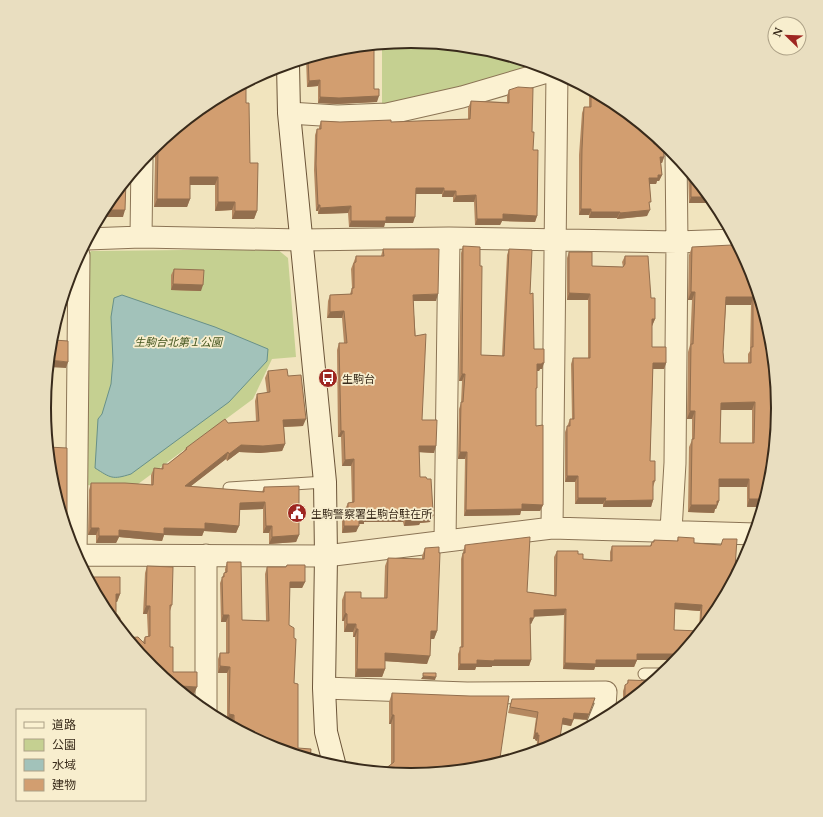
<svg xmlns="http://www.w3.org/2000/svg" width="823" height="817" viewBox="0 0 823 817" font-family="'Noto Serif','Noto Sans JP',serif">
  <rect width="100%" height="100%" fill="#f1e4be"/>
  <path fill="#c5d091" d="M412,41L483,48L539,65L382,108V44Z
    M277,249L288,258L296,357L272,359L253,399L134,487L84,485L86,257L91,251Z"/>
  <path fill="#a2c2ba" stroke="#689089" d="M122,295L215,327L268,349L267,361L229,402L131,474C112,480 111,478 95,468L98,419L102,414L111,384L113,360L111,317L114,298Z"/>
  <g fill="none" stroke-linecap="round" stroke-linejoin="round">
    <defs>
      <path id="lane" d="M229,488L325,482
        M644,674H664"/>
      <path id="street" d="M289,113L337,116L387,114L462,97L554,70
        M141,237L142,160
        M87,239L141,237L301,240L449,238L677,242L736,240
        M552,528L557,72
        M671,530L675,463L677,242L676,154
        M445,541L449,238
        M75,555L326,556L552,528L756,534
        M76,557L79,255
        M324,688L467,693L606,692L605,706L598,723
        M206,713V555"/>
      <path id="secondary" d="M288,64L289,113L325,482L326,556L324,688L326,732L335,767"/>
    </defs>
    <use href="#lane" stroke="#8b7455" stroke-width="13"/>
    <use href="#street" stroke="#8b7455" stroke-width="23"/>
    <use href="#secondary" stroke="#6c5539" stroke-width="24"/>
    <use href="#lane" stroke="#fbf1d1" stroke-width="11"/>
    <use href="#street" stroke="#fbf1d1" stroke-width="21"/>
    <use href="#secondary" stroke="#fbf1d1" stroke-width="22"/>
  </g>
  <path fill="#b58860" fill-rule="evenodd" d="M340,48L374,89L377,102L337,104L318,103V86L307,87L306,58Z
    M583,86L616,103L664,157L662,163H661L662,175L659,181H657L656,184H650L649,206L647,216L617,219V218H589V215H579V155L582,113L584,107H589V94L583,87Z
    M509,90L532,132L537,216L535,222L502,221L500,225H475L474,202H453V197H442V194H416L413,223H385L384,227H349L348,213L318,214V211H316L314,170L315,135L317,129H319V127L321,121L340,122H391L468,119V108L471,101L507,102V96Z
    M208,103H246L250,163L257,211L254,219H232V210L215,211V185H190V199L187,207H154L155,158L152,153V148Z
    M688,169L716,203H689Z
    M463,246L480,266L481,355L502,356L507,255L509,249L530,294L534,349L542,369H540L539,371H537L536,391V426L543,505L540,511H521L520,515L464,516L465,459H458L459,409L461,403L462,381H459L461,253Z
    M732,246L751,268L772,480L747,507V487H719V501L716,509H715L714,513L688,512L689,447L692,440V419H687L688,352L690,345L692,300H688L689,255L692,247ZM726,305H751L750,351L748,354V363H724L723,352ZM721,410H752V443H720Z
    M383,249L436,301H413L422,420L434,453L419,452L420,477L430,522L420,523L419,525L404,526L403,522H364V524H359L356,532L342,533V516L344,510L345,509L348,503H352L351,466H342L341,437H338L337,350L339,343H344L342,318H327L328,301L330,295L350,294L352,288L351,269L356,256H381Z
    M569,252L592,266L623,267L622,262L625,256L651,298L655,319L652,326V347L666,363L664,369H653L650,461L655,481L653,487V500L651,507H603V504H575V482H565V432L570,419H572L571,364L573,358H588V300H567V258Z
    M174,269L201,291L171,290V275Z
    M268,371L288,376L303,426L284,427L285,444L282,451L260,453L239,452L227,461L226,459L191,486L262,492L264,487L299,535L296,542L269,544V533H263V509L240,510L239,526L236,533L204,531L202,536L164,535L162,541L119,537L116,543H96V535H88L89,490L91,483L151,485V475L154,468L161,469L163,464H168L184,451L186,448L228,423L256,421L255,401L257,394L267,393L265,378Z
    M678,537L694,543L735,568L717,613L670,670L671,660H637L634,667H595L594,670L563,669L564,615L534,616L531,624H530L531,660L529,666H492V667H476L475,670H458V654L461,647V559L465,545L527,592L554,595V557L557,551L578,554L583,559L610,561V552L612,546H650L652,542H653L654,540L677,541ZM675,609L700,611L699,631L674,630Z
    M425,548L437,631L434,639H431L427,664L385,661V669L382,677H355V637H353V632H344V621H342V600L345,592L361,598H384L385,566L388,558L422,559V556Z
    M227,562L242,620L266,621L265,574L267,567L305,582L302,588H290L271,748L232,727V721H227V673H218V659L220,653H226V622H221L220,583L224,573H225V569Z
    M147,566L172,605L170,611V647L173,672L194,694L182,693L151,668L143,642L145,637L148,636L147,614H143L145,573Z
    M94,577L120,594L117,602H116V613L106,612L91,585Z
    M628,680L656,681L615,714L623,707V691L625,685L627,684Z
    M392,693L500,758L483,769L411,776L380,773L391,765V724H389V702Z
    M512,699L587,720L574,719L571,726L562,724L552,748L539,752H536L537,741L535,740V739H533L536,718L508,713L510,705Z"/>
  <path fill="#936f4e" d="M320,80L318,86L307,87L309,81Z
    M379,96L377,102L337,104L318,103L320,97Z
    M660,157H664L662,163H658Z
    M658,175H662L659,181H657L656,184H647L649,178Z
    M190,177H218L215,185H187Z
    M416,188H444L442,194H414Z
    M444,191H456L453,197H442Z
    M476,195L474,202H453L456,196Z
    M691,197H711L716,203H689Z
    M157,199H190L187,207H154Z
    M218,202H235L232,210L215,211Z
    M318,205H320L318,211H316Z
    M351,206L348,213L318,214L320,208Z
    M581,209H591L589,215H579Z
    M103,210H125L123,217H99Z
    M650,210L647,216L617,219L620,213Z
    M235,211H257L254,219H232Z
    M591,212H620L617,218H589Z
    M503,214L537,216L535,222L502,221L500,225H475L477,219Z
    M386,217H415L413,223H385L384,227H349L351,221Z
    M173,284L203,285L201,291L171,290Z
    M691,292H695L692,300H688Z
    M569,293L590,294L588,300H567Z
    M438,294L436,301H411L413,295Z
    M726,297H753L751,305H724Z
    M344,311L342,318H327L330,312Z
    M652,319H655L652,326H650Z
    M49,360L68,362L66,368L48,367Z
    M542,363H544L542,369H540L539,371H535L537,364Z
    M653,363H666L664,369H651Z
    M462,374H465L462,381H459Z
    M755,402L752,410H718L721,403Z
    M690,411H695L692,419H687Z
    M306,419L303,426L281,427L283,420Z
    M341,431H344L341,437H338Z
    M285,444L282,451L260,453L239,452L227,461L229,454L241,445Z
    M419,446H436L434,453L417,452Z
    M228,452L226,459L182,493L185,486Z
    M460,452H467L465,459H458Z
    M354,459L351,466H342L345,460Z
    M567,476H578L575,482H565Z
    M719,479H749L747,487H716Z
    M578,498H606L603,504H575Z
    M749,499H766L764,507H747Z
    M653,500L651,507H603L605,501Z
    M717,501H719L716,509H715L714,513L688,512L691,505Z
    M265,502L263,509L238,510L240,503Z
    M522,504L543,505L540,511H521L520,515L464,516L466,510Z
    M366,515L406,516L403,522H364V524H356L359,518Z
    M433,516L430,522L420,523L419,525L404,526L406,519L421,517Z
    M205,523L239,526L236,533L204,531L202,536L164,535L162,541L119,537L116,543H96L99,536L119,530L164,528Z
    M266,526H272L269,533H263Z
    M344,526H359L356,532L342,533Z
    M91,528H99L96,535H88Z
    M299,535L296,542L269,544L272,537Z
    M735,568L733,574L730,575L732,569Z
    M290,582H305L302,588H288Z
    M116,594H120L117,602H113Z
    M675,603L702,605L700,611L673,609Z
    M146,606H150L147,614H143Z
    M566,609L564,615L531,617L534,610Z
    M345,613L347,614L344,621H342Z
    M223,615H229L226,622H221Z
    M530,618H534L531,624H528Z
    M347,624H356L353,632H344Z
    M356,629H358L355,637H353Z
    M431,631H437L434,639H428Z
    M385,653L430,656L427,664L383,661Z
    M637,654H673L671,660H634Z
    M477,660H531L529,666H492V667H476L475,670H458L460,664Z
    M596,660H637L634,667H595L594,670L563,669L565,663Z
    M220,666L230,667L227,673H218Z
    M357,669H385L382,677H355Z
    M423,676L436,677L435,680L421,679Z
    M181,686L197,687L194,694L182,693L179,691Z
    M595,698L587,720L572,718L574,713Z
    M229,714L234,715L232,721H227Z
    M392,715H394L391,724H389Z
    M563,718L573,720L571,726L560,724Z
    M535,733H538L535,739H533Z
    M537,735H539L537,741L535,740Z
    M538,746L553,748L539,752H536Z"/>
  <path fill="#d29e70" stroke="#936f4e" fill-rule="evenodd" d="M374,45V89H379V96L339,98L320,97V80L309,81L308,58L340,48Z
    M246,82V103H249L250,163H258L257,211H235V202H218V177H190V199H157L158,150L155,146L208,103Z
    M518,87L533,88L532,132H534L533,150H538L537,216L503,214V219H477L476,195L456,196V191H444V188H416L415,217H386V221H351V206L320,208V205H318L316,164L317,129H321V121L340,122L391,120V122L470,119L471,101L509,103V90Z
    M591,90L616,103L652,133L654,144L663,143L664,157H660L662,175H658V178H649L651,202H649L650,210L620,213V212H591V209H581L582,149L584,107H591Z
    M691,172L711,197H691Z
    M126,180L125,210H103L106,204Z
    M732,245V246H739L751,268L772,337L779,409L772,480L766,499H749V479H719V501H717V505H691L692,439H694L695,411H690L691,344H693L695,292H691L692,247ZM726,297H753V347H751V363H724L723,352ZM755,402L754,443H720L721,403Z
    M463,246L480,247V266H482L481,355L504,356L509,249L532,250L530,294L533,293L534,349H544V363H542V364H537V388H536V426L543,425V505L522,504V509L466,510L467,452H460L461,402H463L465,374H462Z
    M383,249H439L438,294L413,295L415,336L426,334L422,420H437L436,446H419L420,477H426L427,479H431L433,511V516L421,517V518L406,519V516L366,515V518H359V526H344V510L348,509V503L354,502V459L345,460L344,431H341L339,343H347L344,311L330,312V295L352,294V288H354V263L356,262V256H384Z
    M569,252H592V266L623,267L625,264V256H648L651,298H655V319H652V347H666V363H653L650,461H655V481H653V500L605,501L606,498H578V476H567V426H570V419H574L573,358H590V294L569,293Z
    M174,269L204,270L203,285L173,284Z
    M55,324L54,340L68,341V362L49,360L51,337Z
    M287,369L288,376L301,375L306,419L283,420L285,444L263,446L241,445L229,454L228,452L185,486L264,492V487L299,486V535L272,537V526H266L265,502L240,503L239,526L205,523V529L164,528V534L119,530V536H99V528H91V483H125L153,485L154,468L163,469V464H168L187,449L186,448L225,419L228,423L259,421L257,394L270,392L268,371Z
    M48,447L67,448V528H66L51,480Z
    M530,537L527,592L556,596L557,551H578V554H583V559L612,561V546H651L652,542H654V540L678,541V537L694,538V543L721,545L723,539H737L735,568L732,569L731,586L717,613L673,667L672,664L673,654H637V660H596V664L565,663L566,609L534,610V618H530L531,660H494V661L477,660V664H460V647H463V553H465V545ZM675,603L702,605L700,631L674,630Z
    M439,547V553H440L437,631H431L430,656L385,653V669H357L358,629H356V624H347V614L345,613V592H361V598H387L388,558L424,559L425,548Z
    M227,562H241L242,620L269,621L267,567H286L287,565H305V582H290L289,625L294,628V638L296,639L294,683L298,684V748L311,749L310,760L271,748L234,728V715L229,714L230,667L220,666V653H229V615H223L222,577H224V573L227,572Z
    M147,566L173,567L172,605H170V647H173V672H197V687L181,686V692L151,668L127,638L138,637L145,644V637L150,636V606H146Z
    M94,577H120V594H116V613L120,618V630L106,612L94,590Z
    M423,673H436V677L423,676Z
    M628,680L656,681L625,706V685L628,683Z
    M392,693L470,696H509L500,758L505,759V762L483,769L419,775L405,773L407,776L380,773L394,762V715H392Z
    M595,698L589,714L574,713L573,720L563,718L559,744L553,748L538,746L539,735H537L538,733H535L538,712L510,707L512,699Z
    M617,707H624L614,715Z"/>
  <defs>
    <symbol id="bus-disc" viewBox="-11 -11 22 22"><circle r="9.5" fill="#9e2621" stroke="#f8eece"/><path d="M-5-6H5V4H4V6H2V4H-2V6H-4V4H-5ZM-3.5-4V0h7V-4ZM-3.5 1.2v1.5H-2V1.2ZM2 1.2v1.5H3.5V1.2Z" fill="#fff"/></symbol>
    <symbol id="civic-disc" viewBox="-11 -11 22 22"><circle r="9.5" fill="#9e2621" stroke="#f8eece"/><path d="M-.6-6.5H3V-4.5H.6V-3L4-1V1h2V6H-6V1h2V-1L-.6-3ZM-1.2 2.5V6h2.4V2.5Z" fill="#fff"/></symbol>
  </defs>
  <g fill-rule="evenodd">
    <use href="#bus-disc" x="317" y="367" width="22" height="22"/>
    <use href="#civic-disc" x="286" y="502" width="22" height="22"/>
  </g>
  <g text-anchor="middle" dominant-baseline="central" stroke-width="3.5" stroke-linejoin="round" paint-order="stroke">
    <g font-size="11" font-style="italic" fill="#465720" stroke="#f8eece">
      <text x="178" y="341">生駒台北第１公園</text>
    </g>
    <g font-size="11" fill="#392b1b" stroke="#f8eece" text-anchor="start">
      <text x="342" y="378">生駒台</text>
      <text x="311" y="513">生駒警察署生駒台駐在所</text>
    </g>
  </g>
  <path d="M0 0H823V817H0ZM51 408a360 360 0 1 1 720 0a360 360 0 1 1-720 0Z" fill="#e9dec0" fill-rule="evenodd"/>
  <path fill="none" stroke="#392b1b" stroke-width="2" d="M51 408a360 360 0 1 1 720 0a360 360 0 1 1-720 0Z"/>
  <rect x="16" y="709" width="130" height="92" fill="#f8eece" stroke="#aca086"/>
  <rect x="24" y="722" width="20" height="6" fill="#fbf1d1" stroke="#aca086"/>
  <text x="52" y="729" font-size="12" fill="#392b1b">道路</text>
  <rect x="24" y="739" width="20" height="12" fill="#c5d091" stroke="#aca086"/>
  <text x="52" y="749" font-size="12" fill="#392b1b">公園</text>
  <rect x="24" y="759" width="20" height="12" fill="#a2c2ba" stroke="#aca086"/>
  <text x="52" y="769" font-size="12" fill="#392b1b">水域</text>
  <rect x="24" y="779" width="20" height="12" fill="#d29e70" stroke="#aca086"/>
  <text x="52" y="789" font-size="12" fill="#392b1b">建物</text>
  <g transform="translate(787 36) rotate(293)"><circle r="19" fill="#f8eece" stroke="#aca086"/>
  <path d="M0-3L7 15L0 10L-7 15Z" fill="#9e2621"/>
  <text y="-6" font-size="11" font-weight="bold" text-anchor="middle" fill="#392b1b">N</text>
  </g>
</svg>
